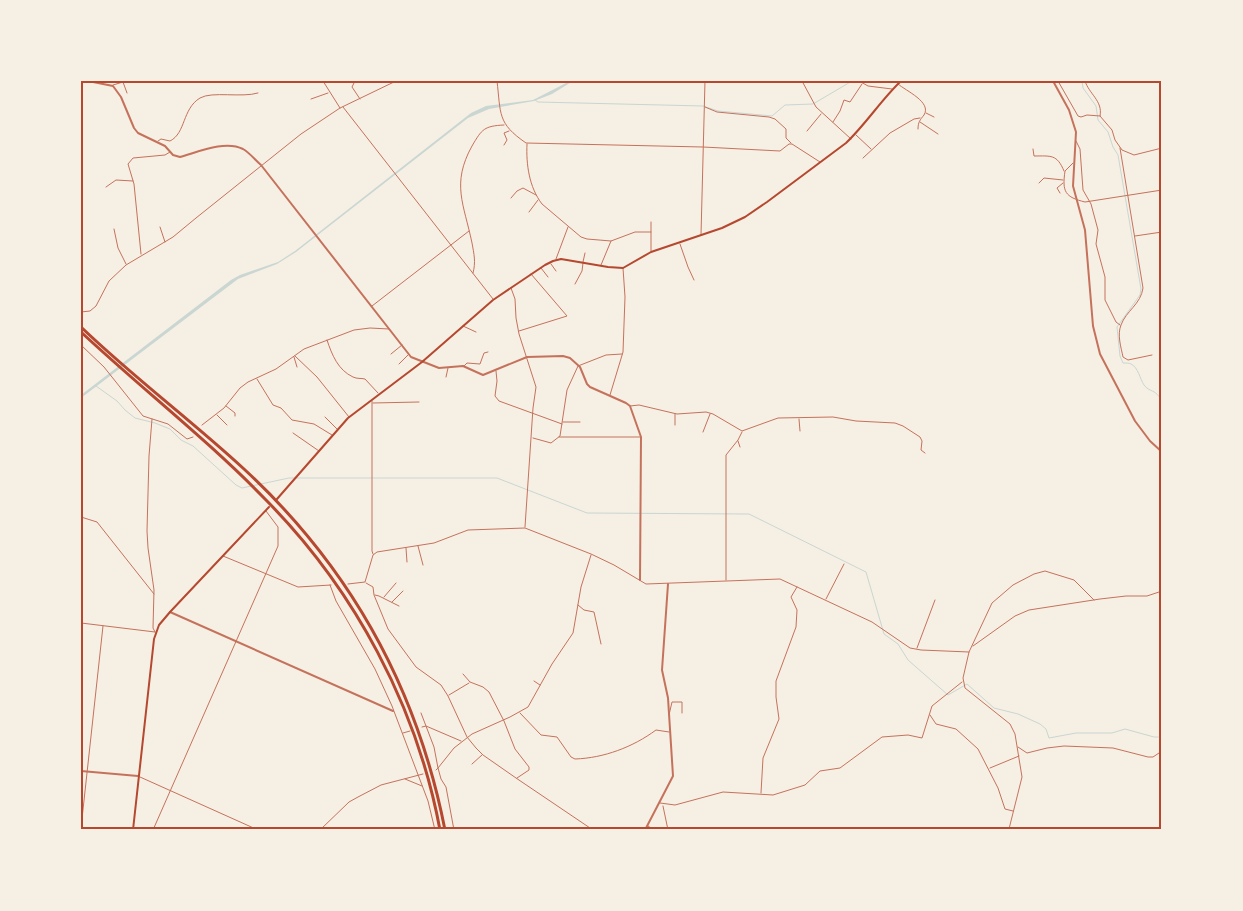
<svg xmlns="http://www.w3.org/2000/svg" width="1243" height="911" viewBox="0 0 1243 911" font-family="'DM Sans',sans-serif">
  <rect width="100%" height="100%" fill="#f6efe4"/>
  <path fill="#c9d6d2" d="M570,81H573L552,94L534,101L489,109L468,118L296,252L277,264L238,279L81,398V395L231,280L240,275L278,262L295,251L471,113L486,106L533,100Z"/>
  <g fill="none" stroke-linecap="round" stroke-linejoin="round">
    <path stroke="#c9d6d2" stroke-width="1" d="M1082,81L1083,88L1096,106L1098,120L1108,132L1113,147L1118,155L1141,289L1140,295L1117,327L1120,356L1123,363C1125,363 1130,363 1131,364C1138,367 1140,379 1144,385C1150,393 1155,388 1162,401
      M535,100L538,102L703,106L718,111L772,116L785,105L813,104L852,81
      M96,386L117,401L125,410L135,418L155,423L170,429L181,440L193,446L236,485L242,488L289,478H497L587,513L749,514L866,572L884,634L898,644L908,660L948,695L967,684L994,708L1018,714L1040,724L1046,729L1049,738L1076,733H1112L1125,729L1154,737H1162"/>
    <path stroke="#c5725c" stroke-width="1" d="M323,81L340,108
      M497,81C501,114 497,123 526,143L703,147L780,151L789,144H792L820,162
      M802,81L816,107L851,139
      M1058,81L1078,116L1081,117L1087,115L1100,116
      M1085,81C1089,94 1103,101 1100,116L1112,130L1115,140L1122,150L1134,155L1162,148
      M861,82L868,86L892,89
      M354,83L352,87L360,99
      M898,84C906,91 932,102 924,115C920,120 918,122 918,129
      M113,85L123,82L127,93
      M311,99L328,93
      M343,107L493,299
      M705,107L717,112L769,117L775,119L786,129V138L791,143
      M926,113L934,117
      M833,122L840,111L844,100L850,102L862,84
      M920,122L938,134
      M807,131L821,114
      M856,135L871,149
      M158,141L161,139L170,141C186,133 182,109 200,98C212,91 242,98 258,93
      M1076,141L1080,149L1083,190L1091,204L1098,230L1096,244L1105,277V300L1116,322L1120,325
      M527,144C526,164 529,187 542,204L581,237L587,239L611,241L635,232H651
      M504,145L507,140L504,133L509,131
      M1120,148L1143,288C1141,304 1126,311 1121,325C1117,335 1121,347 1123,357L1128,360L1152,355
      M1033,149L1034,156C1051,156 1057,154 1064,171
      M863,158L890,133L914,119L920,118
      M1073,163L1065,171C1062,192 1065,197 1085,202L1162,190
      M1039,183L1044,178L1063,180
      M106,187L116,180L133,181
      M1060,193L1057,188L1063,183
      M511,198L517,191L523,188L536,195
      M529,212L538,200
      M160,227L165,242
      M114,229L118,248L126,264
      M701,235L705,81
      M1135,236L1162,232
      M680,244L688,267L694,280
      M651,251V222
      M141,254L134,184L128,164L133,158L165,155L170,152
      M556,259L568,227
      M583,262L585,253
      M551,264L556,271
      M601,265L611,241
      M541,268L548,277
      M473,273C476,262 474,254 472,243C464,204 451,184 472,146C482,129 484,126 504,125
      M575,284L582,271L583,263
      M511,288L515,299L516,318L519,334L536,387L533,408L525,527
      M372,306L469,231
      M81,312L90,311L96,306L109,281L126,265L173,237L196,218L301,134L340,108L396,81
      M463,326L476,332
      M519,331L567,316L531,274
      M327,340C332,355 338,370 353,377C357,379 361,378 365,379L378,393
      M81,345L104,367L143,416L168,424L187,439L193,437
      M391,354L402,345
      M295,356L317,377L349,417
      M294,357L297,367
      M399,364L408,355
      M464,366L467,363L480,364L484,353L488,352
      M496,371L497,381L495,396L499,401L562,424
      M446,377L448,368
      M257,379L273,405L281,408L292,420L314,424L332,435
      M610,395L623,352L625,297L623,268
      M372,401V551L373,554
      M373,403L419,402
      M226,406L235,413V416
      M630,406L639,405L677,414L706,412L713,414L742,431L778,418L833,417L856,421L895,423L903,426L920,437L922,441L921,450L925,453
      M217,415L227,425
      M325,417L337,429
      M152,419L149,456L147,531L148,548L154,590L153,628L155,632
      M799,419L800,431
      M563,422H580
      M202,425L224,408L240,388L248,382L276,369L304,349L354,330L370,328L389,329
      M675,425V414
      M703,432L710,414
      M293,433L319,451
      M559,437H640
      M533,438L551,443L560,436L567,390L578,366L606,355L622,354
      M738,441L740,447
      M81,517L97,522L154,594
      M418,546L423,565
      M406,548L407,562
      M223,556L298,587L331,585
      M726,580V455L738,440L742,432
      M366,583L373,587L374,595L388,629L416,667L441,685L448,696L467,737L476,748L483,755L516,778L593,830
      M348,584L365,582L373,555L377,552L434,543L468,530L525,528L591,554L614,565L646,584L780,579L872,622L910,648L921,650L969,652
      M330,585L336,601L375,669L392,706L428,801L435,830
      M375,595L379,596L399,606
      M384,597L396,583
      M826,599L844,564
      M392,602L403,591
      M578,605L584,610L594,612L601,644
      M81,623L155,632
      M973,646L1015,616L1029,610L1100,599L1126,596H1147L1162,591
      M917,648L935,600
      M463,674L470,682L483,687L489,692L504,721L515,749L529,767V770L517,778
      M534,681L540,685
      M449,695L469,683
      M421,713L434,747L438,768L436,770
      M520,713L541,735L557,737L571,757L575,759C604,758 633,747 656,730L669,732
      M669,715L672,702H682V713
      M930,715L936,724L956,729L978,749L998,788L1005,809L1013,811
      M422,727L426,726L461,741
      M403,733L410,731
      M1018,747L1027,753L1047,748L1064,746L1113,748L1148,757H1153L1162,751
      M472,764L482,755
      M990,768L1019,756
      M140,777L258,830
      M405,779L422,786
      M761,793L763,758L779,719L776,697V681L796,627L797,610L791,597L797,587
      M660,803L675,805L723,792L773,795L805,785L820,771L840,768L882,737L908,735L922,738L932,706L962,682
      M663,806L668,830
      M648,826L654,830
      M81,828L103,626
      M1009,829L1022,777L1015,734L1010,724L965,688L963,678L969,652L992,603L1013,585L1034,574L1045,571L1074,580L1094,600
      M153,830L278,546V527L266,511
      M320,830L349,802L358,797L381,785L423,774
      M454,830L446,787L441,779L438,768L454,748L472,734L510,717L528,707L552,664L573,633L581,587L591,555"/>
    <path stroke="#c5725c" stroke-width="2" d="M88,81L113,86L121,97L134,128L138,133L165,146L173,155L180,157C198,152 225,140 243,149C250,153 255,160 261,165L411,357L439,368L463,366L483,375L527,357L563,356L570,358L580,367L587,384L590,387L626,403L630,406L641,437L640,580
      M1053,81L1069,110L1076,132L1073,186L1085,230L1093,326L1100,354L1135,421L1150,441L1162,452
      M170,612L393,711
      M81,771L138,776
      M1009,829L1011,830
      M645,830L673,776L668,698L662,670L668,584"/>
    <path stroke="#b5482f" stroke-width="2" d="M277,499L348,418L422,362L493,300L545,265L553,261L561,259L608,267L623,268L651,252L722,228L745,217L767,202L846,143C866,124 881,100 901,81
      M133,830L154,639L159,625L170,612L269,507"/>
    <path stroke="#b5482f" stroke-width="3" d="M81,327C133,377 191,420 244,469C351,568 417,687 445,830
      M81,332C142,389 208,440 266,500C354,589 417,706 440,830"/>
  </g>
  <rect width="1243" height="911" fill="none" stroke="#f6efe4" stroke-width="165"/>
  <rect x="82" y="82" width="1078" height="746" fill="none" stroke="#b5482f" stroke-width="2"/>
</svg>
